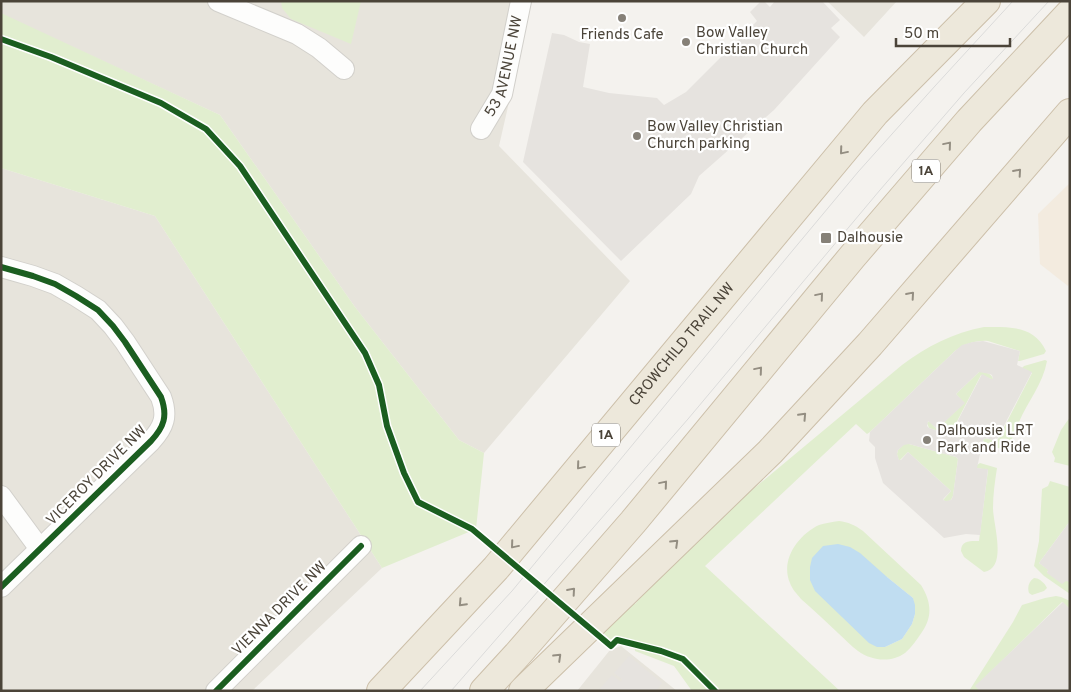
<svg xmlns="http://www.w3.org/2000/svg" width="1071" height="692" viewBox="0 0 1071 692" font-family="Overpass,sans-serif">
  <rect width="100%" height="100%" fill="#f4f2ee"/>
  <path fill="#e7e4dc" d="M1,1H532L499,146L630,281L484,453L459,440L355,307L220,115L1,14Z
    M827,1H897L864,37Z
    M1,168L155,216L382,568L252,691H1Z
    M621,646L677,691H577L610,650Z"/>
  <path fill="#f3ebdf" d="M1070,183V283L1068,286L1040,264L1038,214Z"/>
  <path fill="#e1eecf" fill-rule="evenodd" d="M281,1H361L351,44L291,19L282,8Z
    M1,13L220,115L355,307L459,440L484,453L476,529L382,568L155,216L1,168Z
    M984,327C1009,327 1034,325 1046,351L1044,354L1020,361H1018L1020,351L988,341C977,340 964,344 955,351L870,432L867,434L856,424L705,566L840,691H692L674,666L635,651L634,641L615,636L611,640L602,632L632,602L635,604L642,596L639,594L746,495L902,365C927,346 953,333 984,327Z
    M1045,360L1047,361C1043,384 1028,401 1019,422C1016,428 1012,442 1007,446C1001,451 990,446 985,444L983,440L985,438L997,441L1032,373L1022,368L1024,366Z
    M979,372C985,372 992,373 993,379H991L981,375L953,429L963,436L960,438L929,428L927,423L929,421L937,429L964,403L956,394Z
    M1070,417V466L1054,462L1055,458L1052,452L1061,430Z
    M904,444H909L956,457L958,459L953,496C951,501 948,503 943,500L944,499L951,491L908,452L899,461L897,454L898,450Z
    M980,463L997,468C995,481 993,494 993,508C993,524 1008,568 984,572L964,557L961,551C961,540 971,541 979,541L988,470L977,468V465Z
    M1050,481L1070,487V521L1039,563L1049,570L1047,572L1070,582V594L1044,576L1034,566L1039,541L1042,489L1048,486Z
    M839,521C848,522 855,525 863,531L921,585C931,601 933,616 922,632C917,639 912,647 905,653C891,663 872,661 858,651C851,646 845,639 838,633C826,622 814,610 801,599C797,594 792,589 790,583C780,560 798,535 819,525C825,523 832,522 839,521ZM887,577L913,598L915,614L912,624L902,639L885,647Z
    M1034,578C1039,578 1045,583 1047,588L1044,591L1032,595L1029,593C1027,587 1029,581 1034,578Z
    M1056,596L1061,597L1070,601V609L1062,602L976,686L980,691H969L1013,622L1022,605L1045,598Z"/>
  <path fill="#e6e3df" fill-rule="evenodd" d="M761,1H764L770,7L775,1H822L840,20L831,28L840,37L774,110L699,176L691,194L621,261L523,162L552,33L564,35L579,42L590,44L583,87L609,93L657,98L664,105L686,92L757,21L750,12Z
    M983,341L1020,351L1017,365L1032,372L996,441L986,438L983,440L977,468L988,469L980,535L966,534L944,538L883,483L875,458V447L869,441L870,432L955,351L962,345L973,342ZM979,372L990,374L992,375L993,379H991L982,374L953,430L963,435V436L960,438L929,428L927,426L928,421L937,429L965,403L956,394ZM909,444L956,457L958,459L953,496L951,500L946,501L943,500L944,498L951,491L908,452L901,460H899L897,454L898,450L904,445Z
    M1070,521V582L1066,581L1062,584L1047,573L1048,570L1039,563Z
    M1063,602L1070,609V691H980L975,686Z
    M629,656L662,683L656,691H598L612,675L621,682L622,679L614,673Z"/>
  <path fill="#c0ddf1" d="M838,544L850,547L860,553L887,577L913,598L915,605V614L912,624L902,639L885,647H877L869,643L815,591L810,580V567L812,558L823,546Z"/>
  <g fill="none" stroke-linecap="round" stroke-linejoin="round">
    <defs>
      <g id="minor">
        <path d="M218,1L297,34L319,48L344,69"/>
        <path id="s1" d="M481,129L502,94L521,1"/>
        <path d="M1,267L33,276L55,284L76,296L98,310L113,326L125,342L161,397C168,416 164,427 151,441L1,587"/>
        <path d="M1,496L40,549"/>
        <path d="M216,691L361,546"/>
      </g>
      <g id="highway">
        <path id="s2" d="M381,691L496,568L875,113L986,1"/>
        <path d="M484,691L517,655L633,522L852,257L969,121L1070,13"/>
        <path d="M523,691L770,452L870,344L1070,113"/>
      </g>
    </defs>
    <use href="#minor" stroke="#d2d0cb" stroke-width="22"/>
    <use href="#highway" stroke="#ccbfa9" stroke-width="30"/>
    <use href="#minor" stroke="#fdfdfc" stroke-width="20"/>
    <use href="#highway" stroke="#ede8db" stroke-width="28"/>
    <path stroke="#dbdbda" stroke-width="1" d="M420,691L512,591L793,250L858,172L935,86L1013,1
      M451,691L688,419L880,190L964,93L1049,1"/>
    <defs>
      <path id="cycleway" d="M1,39L51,57L161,103L206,129L240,166L365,353L379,385L387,426L404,473L418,502L472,529L611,646L617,640L661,651L683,659L715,691
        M1,267L33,276L55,284L76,296L98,310L113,326L125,342L161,397C168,416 164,427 151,441L1,587
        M216,691L361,546"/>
    </defs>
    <use href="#cycleway" stroke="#fff" stroke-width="9"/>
    <use href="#cycleway" stroke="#1b5e20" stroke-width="6"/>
  </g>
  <defs><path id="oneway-chevron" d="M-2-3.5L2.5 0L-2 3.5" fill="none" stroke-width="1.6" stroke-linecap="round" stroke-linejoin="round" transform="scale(1.25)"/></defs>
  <g stroke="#948e82">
    <use href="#oneway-chevron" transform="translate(948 145) rotate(-50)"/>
    <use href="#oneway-chevron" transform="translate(843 151) rotate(130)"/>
    <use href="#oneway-chevron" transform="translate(1018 172) rotate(-49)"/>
    <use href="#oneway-chevron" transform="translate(911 295) rotate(-49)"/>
    <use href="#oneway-chevron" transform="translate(820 296) rotate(-50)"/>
    <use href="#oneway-chevron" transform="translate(759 370) rotate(-50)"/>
    <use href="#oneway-chevron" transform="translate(803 416) rotate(-47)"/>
    <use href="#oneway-chevron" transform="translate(580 466) rotate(130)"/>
    <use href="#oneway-chevron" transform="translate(664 484) rotate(-50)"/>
    <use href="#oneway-chevron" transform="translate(675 543) rotate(-44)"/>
    <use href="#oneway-chevron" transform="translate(514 545) rotate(130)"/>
    <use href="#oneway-chevron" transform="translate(572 591) rotate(-49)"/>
    <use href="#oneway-chevron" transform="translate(462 603) rotate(133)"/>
    <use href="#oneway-chevron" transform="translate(558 657) rotate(-44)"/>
  </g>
  <g fill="#868178" stroke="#fff" stroke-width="2">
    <circle cx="622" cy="18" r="5"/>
    <circle cx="686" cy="42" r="5"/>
    <circle cx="637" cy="136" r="5"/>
    <rect x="820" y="232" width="12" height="12" rx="2.5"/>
    <circle cx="927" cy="440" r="5"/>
  </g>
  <g text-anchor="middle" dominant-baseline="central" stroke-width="4.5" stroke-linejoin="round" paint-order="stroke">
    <g fill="#fff" stroke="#817c74" stroke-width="1">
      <rect x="912" y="159.5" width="28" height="23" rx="4"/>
      <rect x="592" y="423.5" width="28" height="23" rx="4"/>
    </g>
    <g font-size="14" font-weight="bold" fill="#4b4439">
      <text x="926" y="171">1A</text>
      <text x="606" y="435">1A</text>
    </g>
    <g font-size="15" fill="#4b4439" stroke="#fff" text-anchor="start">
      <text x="696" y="33">Bow Valley<tspan x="696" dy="17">Christian Church</tspan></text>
      <text x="622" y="35" text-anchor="middle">Friends Cafe</text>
      <text x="647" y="127">Bow Valley Christian<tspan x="647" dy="17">Church parking</tspan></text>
      <text x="837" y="238">Dalhousie</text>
      <text x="937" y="431">Dalhousie LRT<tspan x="937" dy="17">Park and Ride</tspan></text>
    </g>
    <g font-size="15" fill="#4b4439" stroke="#fff">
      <text stroke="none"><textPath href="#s1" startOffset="68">53 AVENUE NW</textPath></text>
      <text stroke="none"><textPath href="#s2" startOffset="459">CROWCHILD TRAIL NW</textPath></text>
      <text transform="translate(97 476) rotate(-45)">VICEROY DRIVE NW</text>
      <text transform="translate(280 609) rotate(-45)">VIENNA DRIVE NW</text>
    </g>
  </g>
  <rect width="1071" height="692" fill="none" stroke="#4b4439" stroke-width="5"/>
  <path d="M896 38v8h114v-8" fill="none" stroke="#4b4439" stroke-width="2.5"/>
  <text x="904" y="38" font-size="15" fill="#4b4439" stroke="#ffffff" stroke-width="4" paint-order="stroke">50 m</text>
</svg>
